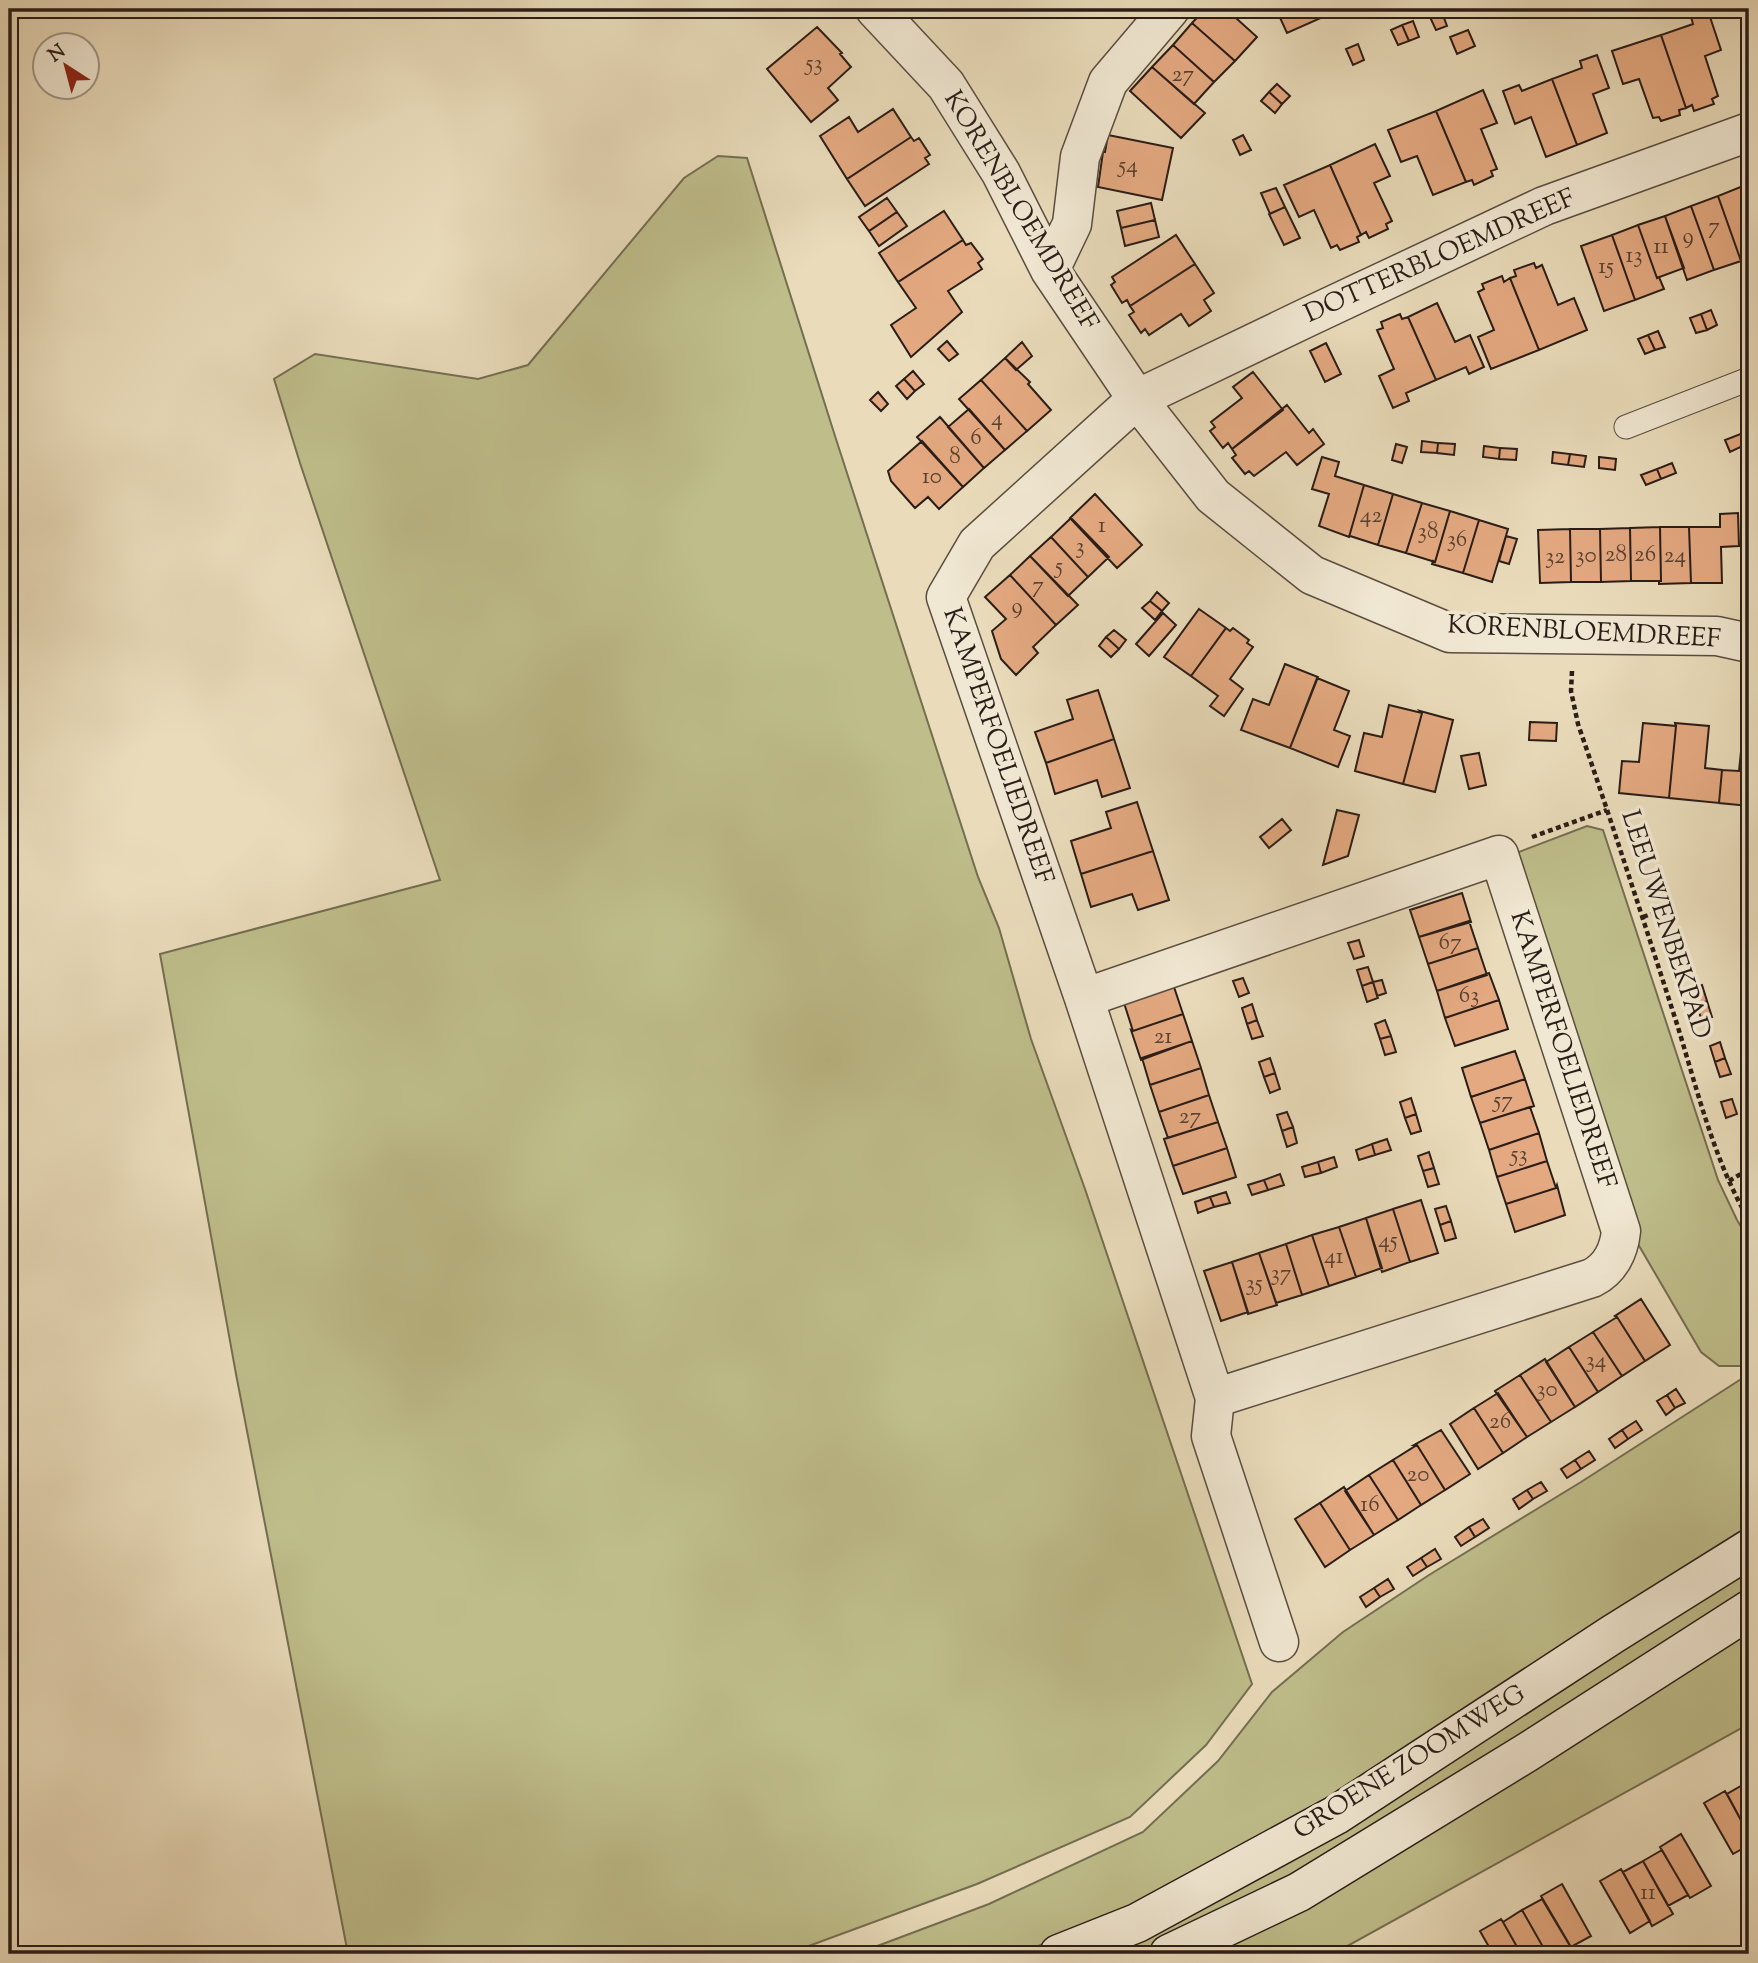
<svg xmlns="http://www.w3.org/2000/svg" width="1758" height="1963" viewBox="0 0 1758 1963" font-family="'Sorts Mill Goudy',serif">
  <rect width="100%" height="100%" fill="#eadcbb"/>
  <filter id="stains"><feTurbulence type="fractalNoise" baseFrequency=".00286" numOctaves="4"/><feColorMatrix values="0 0 0 0 .2 0 0 0 0 .09 0 0 0 0 .02 0 0 0 .5 -.17"/></filter>
  <radialGradient id="worn" r=".72"><stop offset=".6" stop-color="#630" stop-opacity="0"/><stop offset="1" stop-color="#630" stop-opacity=".3"/></radialGradient>
  <path fill="#bfbe8b" stroke="#746e52" stroke-width="2" d="M718,156L747,158L835,436L978,877L999,928L1031,1039L1085,1189L1252,1684L1206,1745L1130,1817L977,1884L806,1947L778,1954H348L236,1374L160,954L440,880L300,463L274,379L315,354L478,379L528,365L684,178Z
    M1587,826L1603,830L1718,1180L1737,1220L1749,1240V1361L1740,1366H1719L1701,1352L1638,1244L1511,855Z
    M1749,1374V1534L1357,1781L1132,1907L1019,1954H856L989,1904L1143,1832L1218,1761L1272,1692L1343,1632L1429,1575L1581,1482Z
    M1749,1565V1595L1464,1777L1169,1943L1144,1954H1086Z
    M1749,1625V1724L1333,1954H1206Z"/>
  <path fill="#e4a981" stroke="#2a1d18" stroke-width="2" d="M1205,9H1226L1257,37L1235,61L1192,23Z
    M1276,9H1330L1332,13L1287,33Z
    M1441,10L1447,26L1436,30L1429,15Z
    M1708,11L1721,50L1705,56L1718,96L1712,99L1714,104L1694,111L1692,105L1686,108L1661,35L1693,24L1691,17Z
    M1413,21L1419,37L1409,41L1402,25Z
    M1192,23L1235,61L1214,82L1173,45Z
    M1402,25L1409,41L1398,45L1391,30Z
    M817,27L842,53L840,54L851,67L828,88L838,100L811,122L767,69Z
    M1468,30L1475,46L1457,54L1450,37Z
    M1661,35L1686,108L1679,110L1680,115L1661,121L1659,117L1653,118L1639,79L1623,84L1612,51Z
    M1358,44L1364,60L1353,65L1346,49Z
    M1173,45L1214,82L1194,104L1152,67Z
    M1597,55L1609,88L1593,94L1607,133L1577,145L1552,79L1582,68L1580,61Z
    M1152,67L1205,113L1181,138L1130,91Z
    M1552,79L1577,145L1546,157L1531,117L1515,124L1503,91L1519,85L1522,91Z
    M1277,84L1290,96L1282,104L1269,92Z
    M1483,90L1497,123L1481,129L1497,169L1491,171L1493,176L1474,185L1472,180L1466,182L1436,111Z
    M1269,92L1282,104L1275,113L1261,101Z
    M893,109L911,137L847,179L820,136L849,117L858,132Z
    M1436,111L1466,182L1433,195L1417,156L1401,162L1388,130Z
    M1108,135L1173,148L1162,200L1098,187L1103,152H1105Z
    M1243,135L1251,150L1240,155L1233,140Z
    M911,137L914,141L919,138L930,155L925,158L929,164L865,206L847,179Z
    M1375,144L1390,176L1374,183L1392,221L1386,224L1388,229L1369,238L1366,232L1361,235L1330,165Z
    M1330,165L1361,235L1357,237L1359,242L1340,250L1337,245L1331,248L1314,210L1299,217L1284,185Z
    M1748,184L1749,258L1741,261L1718,196Z
    M1276,188L1285,207L1270,214L1261,193Z
    M1718,196L1741,261L1714,270L1691,206Z
    M887,198L897,212L869,231L859,217Z
    M1151,203L1155,220L1121,228L1117,211Z
    M1691,206L1714,270L1687,280L1665,216Z
    M1285,207L1300,238L1284,245L1269,214Z
    M944,211L963,240L898,282L879,253Z
    M897,212L907,226L879,246L869,231Z
    M1665,216L1684,268L1657,278L1638,225Z
    M1155,220L1159,237L1125,246L1121,228Z
    M1638,225L1657,278L1659,277L1664,289L1635,300L1612,235Z
    M1176,235L1195,264L1130,306L1127,300L1122,303L1111,285L1115,282L1112,277Z
    M1612,235L1635,300L1604,311L1581,246Z
    M963,240L966,245L971,243L983,259L978,263L982,269L948,291L962,312L911,357L891,325L916,308L898,282Z
    M1534,263L1536,268L1542,265L1558,305L1574,298L1587,330L1539,350L1510,278L1516,276L1514,270Z
    M1195,264L1214,293L1204,300L1211,311L1189,326L1181,314L1149,335L1145,329L1141,333L1129,315L1134,312L1130,306Z
    M1502,276L1504,282L1510,278L1539,350L1491,369L1478,337L1494,330L1478,292L1484,289L1482,284Z
    M1749,294V313L1743,297Z
    M1437,303L1455,342L1470,335L1484,367L1469,374L1466,367L1436,380L1408,317Z
    M1711,310L1717,325L1707,330L1701,314Z
    M1400,314L1402,319L1408,317L1436,380L1406,393L1409,401L1393,408L1379,376L1394,369L1377,330L1383,328L1381,322Z
    M1701,314L1707,330L1696,333L1690,318Z
    M1658,331L1665,347L1655,350L1648,335Z
    M1648,335L1655,350L1645,354L1638,339Z
    M947,341L958,354L949,361L938,349Z
    M1022,342L1032,356L1016,370L1005,358Z
    M1326,343L1341,374L1325,382L1310,351Z
    M1005,358L1030,382L1028,384L1051,410L1026,432L1027,431L981,380Z
    M913,371L924,384L915,391L904,379Z
    M1253,372L1283,410L1232,449L1228,443L1223,448L1210,431L1215,427L1211,422L1242,398L1233,387Z
    M904,379L915,391L907,399L896,386Z
    M981,380L1027,431L1005,450L959,399Z
    M878,392L888,404L881,411L870,400Z
    M1287,405L1309,433L1313,429L1324,444L1297,465L1286,452L1254,476L1249,471L1245,474L1232,458L1236,455L1232,449Z
    M969,409L1005,450L984,468L948,427Z
    M940,417L984,468L963,487L917,437Z
    M1743,433L1747,444L1730,452L1725,440Z
    M922,441L963,487L939,509L928,497L915,508L891,481L888,471Z
    M1422,441L1438,443L1437,453L1421,452Z
    M1438,443L1455,444L1454,455L1437,453Z
    M1396,444L1407,447L1402,463L1392,460Z
    M1484,446L1500,448L1499,459L1483,457Z
    M1500,448L1517,449L1516,460L1499,459Z
    M1553,452L1570,454L1568,465L1552,463Z
    M1570,454L1586,456L1584,467L1568,465Z
    M1322,457L1339,462L1335,476L1364,485L1349,537L1319,526L1329,494L1312,489Z
    M1599,457L1616,459L1615,470L1599,468Z
    M1672,463L1676,473L1661,479L1657,469Z
    M1657,469L1661,479L1646,485L1641,475Z
    M1364,485L1393,494L1378,545L1350,536L1349,537Z
    M1749,490V507L1743,492Z
    M1095,494L1142,545L1117,568L1070,518Z
    M1393,494L1422,503L1406,553L1378,545Z
    M1422,503L1450,511L1435,562L1406,553Z
    M1450,511L1479,520L1463,573L1432,564L1433,561L1435,562Z
    M1738,513L1739,546L1721,547L1722,583H1691L1689,527H1720V514Z
    M1071,518L1109,557L1088,577L1051,537Z
    M1479,520L1508,529L1492,582L1463,573Z
    M1660,527H1689L1691,583L1659,584V581H1661Z
    M1660,527L1661,581H1631L1630,528Z
    M1630,528L1631,581L1601,582L1600,529Z
    M1570,529L1571,582L1540,583L1538,530Z
    M1570,529H1600L1601,582H1571Z
    M1506,536L1517,539L1509,564L1499,561Z
    M1051,537L1088,577L1068,596L1030,556Z
    M1030,556L1078,605L1056,625L1010,575Z
    M1010,575L1056,625L1033,647L1038,653L1016,675L1001,659L992,631L1006,619L985,597Z
    M1157,592L1169,603L1162,611L1150,601Z
    M1150,601L1162,611L1155,620L1142,608Z
    M1199,609L1226,628L1191,676L1164,657Z
    M1163,613L1176,625L1149,656L1136,644Z
    M1226,628L1230,631L1233,628L1249,640L1247,643L1253,647L1230,679L1243,689L1224,716L1210,706L1218,696L1191,676Z
    M1114,630L1126,640L1119,649L1106,637Z
    M1106,637L1119,649L1111,657L1099,646Z
    M1285,664L1318,677L1290,748L1241,730L1253,699L1269,705Z
    M1317,678L1349,691L1334,730L1350,736L1338,767L1290,748Z
    M1098,690L1114,739L1046,763L1035,732L1073,719L1067,700Z
    M1389,705L1422,713L1403,784L1355,771L1364,733L1382,737Z
    M1420,711L1453,720L1435,792L1403,784L1422,713Z
    M1530,722L1557,723L1556,741L1529,740Z
    M1643,723L1676,726L1669,798L1619,793L1622,761L1639,762Z
    M1675,723L1709,726L1705,768L1722,770L1719,803L1669,798L1676,726Z
    M1743,732L1749,733V806L1719,803L1722,770L1739,771Z
    M1114,739L1130,788L1102,797L1097,780L1055,794L1046,763Z
    M1479,753L1486,785L1469,789L1461,756Z
    M1137,802L1153,851L1081,874L1071,841L1111,828L1106,812Z
    M1337,810L1359,815L1348,856L1323,865Z
    M1282,819L1291,830L1269,848L1260,837Z
    M1153,851L1169,900L1138,910L1132,894L1091,907L1081,874Z
    M1462,893L1471,922L1419,937L1410,910Z
    M1469,921L1478,948L1428,964L1419,937Z
    M1359,940L1364,956L1354,959L1348,943Z
    M1478,948L1487,975L1437,991L1428,964Z
    M1682,948L1687,964L1677,968L1672,952Z
    M1368,967L1373,982L1362,986L1357,970Z
    M1489,973L1499,1000L1445,1018L1437,991Z
    M1243,978L1249,993L1239,997L1233,981Z
    M1382,980L1386,993L1377,996L1373,982Z
    M1373,982L1378,998L1367,1002L1362,986Z
    M1702,985L1707,1001L1696,1005L1691,989Z
    M1174,987L1183,1014L1133,1031L1124,1003Z
    M1499,1000L1508,1029L1455,1046L1445,1018Z
    M1707,1001L1712,1017L1702,1020L1696,1005Z
    M1252,1004L1257,1020L1247,1024L1242,1008Z
    M1183,1014L1192,1041L1141,1060L1131,1030L1133,1031Z
    M1257,1020L1263,1036L1252,1039L1247,1024Z
    M1385,1020L1391,1036L1380,1039L1375,1024Z
    M1391,1036L1396,1052L1385,1055L1380,1039Z
    M1192,1041L1201,1068L1150,1085L1142,1058Z
    M1720,1042L1725,1058L1715,1062L1710,1046Z
    M1515,1051L1525,1079L1471,1097L1462,1068Z
    M1270,1058L1275,1073L1264,1077L1259,1062Z
    M1725,1058L1731,1074L1720,1077L1715,1062Z
    M1201,1068L1209,1095L1159,1112L1150,1085Z
    M1275,1073L1280,1089L1270,1093L1264,1077Z
    M1525,1079L1534,1106L1480,1123L1471,1097Z
    M1209,1095L1218,1122L1168,1138L1159,1112Z
    M1411,1098L1416,1114L1405,1118L1400,1102Z
    M1732,1099L1737,1114L1726,1118L1721,1102Z
    M1530,1107L1539,1133L1489,1150L1480,1123Z
    M1287,1112L1293,1127L1282,1131L1277,1115Z
    M1416,1114L1421,1131L1411,1134L1405,1118Z
    M1218,1122L1227,1148L1173,1166L1164,1139Z
    M1293,1127L1297,1143L1287,1147L1282,1131Z
    M1539,1133L1547,1161L1497,1177L1489,1150Z
    M1387,1139L1391,1150L1375,1155L1372,1144Z
    M1372,1144L1375,1155L1359,1160L1356,1150Z
    M1227,1148L1236,1177L1183,1194L1173,1166Z
    M1429,1152L1434,1168L1423,1171L1418,1156Z
    M1334,1157L1337,1167L1321,1173L1318,1162Z
    M1547,1161L1556,1188L1506,1204L1497,1177Z
    M1318,1162L1321,1173L1305,1177L1302,1167Z
    M1434,1168L1439,1184L1428,1187L1423,1171Z
    M1280,1174L1284,1185L1268,1190L1264,1180Z
    M1264,1180L1268,1190L1252,1195L1248,1185Z
    M1557,1185L1565,1215L1515,1232L1506,1204L1556,1188Z
    M1226,1192L1230,1203L1214,1207L1210,1197Z
    M1210,1197L1214,1207L1198,1213L1195,1202Z
    M1421,1200L1438,1253L1410,1262L1393,1209Z
    M1446,1206L1451,1221L1440,1225L1435,1209Z
    M1393,1209L1410,1262L1382,1272L1366,1218Z
    M1366,1218L1382,1268L1356,1277L1339,1227Z
    M1451,1221L1456,1238L1445,1241L1440,1225Z
    M1339,1227L1356,1277L1329,1286L1312,1235Z
    M1312,1235L1329,1286L1302,1295L1286,1244Z
    M1286,1244L1302,1295L1276,1303L1259,1253Z
    M1259,1253L1277,1305L1248,1314L1232,1262Z
    M1232,1262L1248,1312L1221,1321L1204,1271Z
    M1641,1299L1670,1345L1645,1361L1617,1317L1615,1316Z
    M1617,1317L1645,1361L1622,1376L1593,1332Z
    M1593,1332L1622,1376L1598,1392L1569,1347Z
    M1569,1347L1598,1392L1575,1407L1546,1362Z
    M1545,1359L1575,1407L1551,1422L1520,1375Z
    M1520,1375L1551,1422L1527,1437L1495,1391Z
    M1676,1389L1685,1403L1675,1408L1667,1395Z
    M1498,1393L1527,1437L1503,1453L1474,1408Z
    M1667,1395L1675,1408L1666,1415L1657,1401Z
    M1474,1408L1503,1453L1478,1469L1450,1424Z
    M1636,1421L1642,1430L1628,1439L1622,1430Z
    M1441,1430L1470,1474L1445,1490L1417,1445H1414Z
    M1622,1430L1628,1439L1615,1448L1609,1439Z
    M1417,1445L1445,1490L1421,1505L1393,1460Z
    M1589,1451L1595,1460L1581,1469L1575,1460Z
    M1393,1460L1421,1505L1398,1520L1369,1475Z
    M1575,1460L1581,1469L1567,1478L1561,1469Z
    M1369,1475L1398,1520L1374,1535L1345,1491Z
    M1541,1482L1547,1491L1533,1499L1527,1490Z
    M1344,1487L1374,1535L1350,1550L1320,1503Z
    M1527,1490L1533,1499L1519,1509L1513,1499Z
    M1320,1503L1350,1550L1325,1567L1295,1519Z
    M1483,1519L1489,1528L1475,1537L1469,1527Z
    M1469,1527L1475,1537L1461,1546L1455,1537Z
    M1435,1549L1441,1559L1427,1567L1421,1558Z
    M1421,1558L1427,1567L1413,1576L1407,1567Z
    M1388,1579L1394,1589L1380,1597L1374,1588Z
    M1374,1588L1380,1597L1366,1607L1360,1597Z
    M1746,1783L1749,1788V1835L1727,1794Z
    M1725,1791L1749,1835V1845L1733,1854L1704,1803Z
    M1681,1834L1711,1886L1690,1898L1660,1847Z
    M1662,1850L1688,1895L1668,1906L1643,1861Z
    M1643,1861L1673,1914L1652,1926L1623,1872Z
    M1621,1869L1650,1921L1630,1933L1600,1881Z
    M1562,1884L1591,1936L1571,1947L1541,1896Z
    M1542,1899L1573,1951L1568,1954H1547L1522,1910Z
    M1522,1910L1547,1954H1521L1503,1922Z
    M1501,1919L1503,1922L1521,1954H1493L1480,1931Z"/>
  <g fill="none" stroke-linecap="round" stroke-linejoin="round">
    <defs>
      <path id="service" d="M1626,427L1749,379"/>
      <path id="minor" d="M875,9L946,85L1001,173L1050,270L1137,399L1213,496L1312,575L1450,633L1717,636L1749,643
        M1050,270L1072,224L1080,157L1108,82L1170,9
        M1084,998L1499,855L1621,1231C1619,1251 1610,1269 1592,1278L1215,1398L1084,998L946,597L977,544L1137,399L1310,316L1544,206L1749,132
        M1215,1398L1211,1436L1279,1642"/>
      <path id="secondary" d="M1059,1954L1137,1923L1336,1815L1613,1634L1749,1549
        M1169,1954L1299,1892L1526,1753L1749,1610"/>
    </defs>
    <use href="#service" stroke="#5a4d41" stroke-width="25"/>
    <use href="#minor" stroke="#5a4d41" stroke-width="41"/>
    <use href="#secondary" stroke="#2a1d18" stroke-width="41"/>
    <path stroke="#2a1d18" stroke-width="4.5" stroke-dasharray="5 3.5" stroke-linecap="butt" d="M1749,29C1741,46 1743,56 1749,73
      M1572,671L1571,691L1578,724C1612,823 1644,922 1676,1021C1697,1088 1713,1159 1749,1220
      M1532,837L1607,810
      M1643,917L1667,908L1664,897
      M1729,1181L1749,1169"/>
    <use href="#service" stroke="#f1e8d3" stroke-width="23"/>
    <use href="#minor" stroke="#f1e8d3" stroke-width="38"/>
    <use href="#secondary" stroke="#f1e8d3" stroke-width="38"/>
  </g>
  <g text-anchor="middle" dominant-baseline="central" stroke-width="7" stroke-linejoin="round" paint-order="stroke">
    <g font-size="23" fill="#584032">
      <text x="814" y="64">53</text>
      <text x="1183" y="75">27</text>
      <text x="1128" y="166">54</text>
      <text x="1714" y="227">7</text>
      <text x="1688" y="237">9</text>
      <text x="1661" y="247">11</text>
      <text x="1634" y="256">13</text>
      <text x="1606" y="267">15</text>
      <text x="997" y="419">4</text>
      <text x="976" y="438">6</text>
      <text x="955" y="457">8</text>
      <text x="932" y="477">10</text>
      <text x="1371" y="516">42</text>
      <text x="1102" y="526">1</text>
      <text x="1428" y="532">38</text>
      <text x="1457" y="540">36</text>
      <text x="1080" y="547">3</text>
      <text x="1616" y="555">28</text>
      <text x="1645" y="555">26</text>
      <text x="1586" y="556">30</text>
      <text x="1675" y="556">24</text>
      <text x="1555" y="557">32</text>
      <text x="1059" y="567">5</text>
      <text x="1038" y="586">7</text>
      <text x="1017" y="607">9</text>
      <text x="1450" y="943">67</text>
      <text x="1469" y="996">63</text>
      <text x="1163" y="1037">21</text>
      <text x="1503" y="1101">57</text>
      <text x="1190" y="1117">27</text>
      <text x="1519" y="1155">53</text>
      <text x="1388" y="1241">45</text>
      <text x="1334" y="1257">41</text>
      <text x="1281" y="1274">37</text>
      <text x="1254" y="1284">35</text>
      <text x="1596" y="1361">34</text>
      <text x="1547" y="1390">30</text>
      <text x="1500" y="1422">26</text>
      <text x="1418" y="1475">20</text>
      <text x="1370" y="1505">16</text>
      <text x="1648" y="1893">11</text>
    </g>
    <g font-size="26" fill="#2a1d18" stroke="#f1e8d3">
      <text transform="translate(1020 211) rotate(59)">KORENBLOEMDREEF</text>
      <text transform="translate(1440 257) rotate(-24)">DOTTERBLOEMDREEF</text>
      <text transform="translate(1584 633) rotate(3)">KORENBLOEMDREEF</text>
      <text transform="translate(997 746) rotate(71)">KAMPERFOELIEDREEF</text>
      <text transform="translate(1665 925) rotate(72)">LEEUWENBEKPAD</text>
      <text transform="translate(1562 1050) rotate(72)">KAMPERFOELIEDREEF</text>
      <text transform="translate(1410 1763) rotate(-32)">GROENE ZOOMWEG</text>
    </g>
  </g>
  <rect width="1758" height="1963" fill="none" stroke="#eadcbb" stroke-width="35"/>
  <rect x="10" y="10" width="1737" height="1942" fill="none" stroke="#2a1d18" stroke-width="3.5"/>
  <rect x="18" y="18" width="1723" height="1928" fill="none" stroke="#2a1d18" stroke-width="2"/>
  <g transform="translate(66 66) rotate(324)"><circle r="33" fill="#f1e8d3" stroke="#a19788" stroke-width="2"/>
  <path d="M0-5L12 26L0 18L-12 26Z" fill="#8f2418"/>
  <text y="-10" font-size="19" font-weight="bold" text-anchor="middle" fill="#2a1d18">N</text>
  </g>
  <rect width="100%" height="100%" filter="url(#stains)"/>
  <rect width="100%" height="100%" fill="url(#worn)"/>
</svg>
